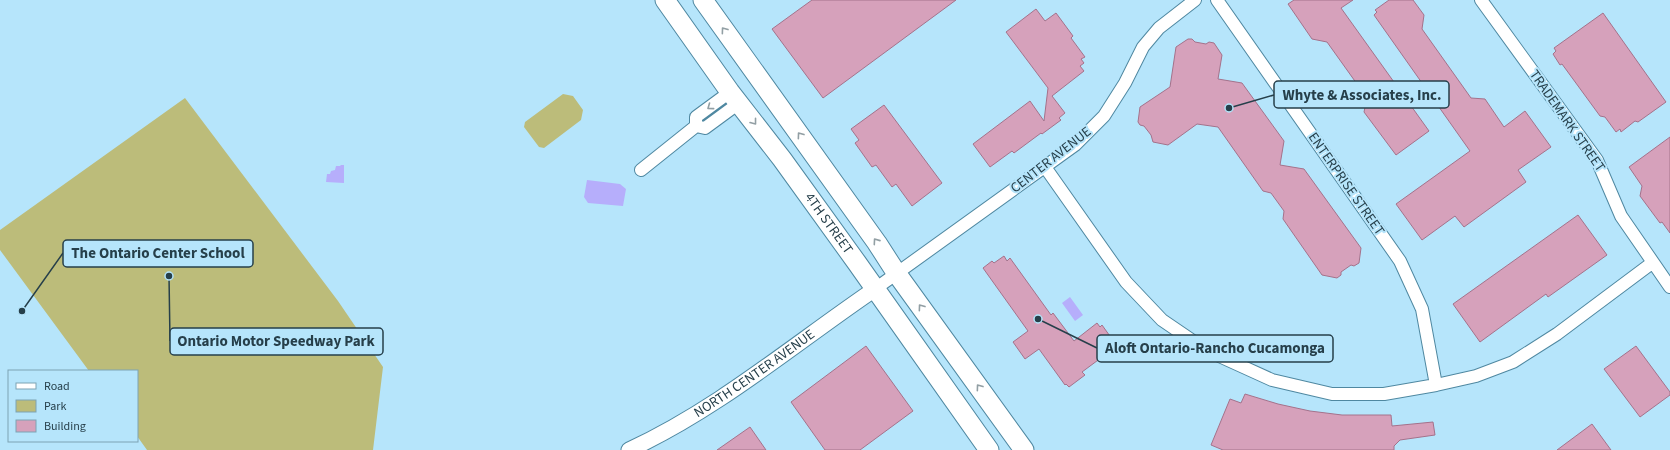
<svg xmlns="http://www.w3.org/2000/svg" width="1670" height="450" viewBox="0 0 1670 450" font-family="'Source Sans 3',sans-serif">
  <rect width="100%" height="100%" fill="#b6e5fb"/>
  <path fill="#bcbc7a" d="M563,94L573,96L583,110L581,120L544,148L539,147L524,127L525,122Z
    M185,98L338,301L383,367L373,450H147L137,436V371H89L0,250V230Z"/>
  <path fill="#b6aefb" d="M341,165H344V183L326,182L327,174H330L331,171L335,170L336,166H340Z
    M587,180L620,184L626,189L623,206L588,203L584,197Z
    M1070,297L1083,315L1075,321L1062,303Z"/>
  <path fill="#d6a1bb" stroke="#a4728b" d="M812,0H956L823,98L772,29Z
    M1294,0H1353L1341,8L1429,131L1396,155L1364,112L1367,98L1327,42L1312,39L1288,4Z
    M1389,0H1413L1424,15L1422,29L1471,98L1485,99L1504,127L1525,111L1551,147L1518,170L1526,182L1464,227L1455,216L1422,240L1396,204L1470,151L1374,15L1377,12L1375,10Z
    M1036,9L1045,21L1056,13L1073,36L1071,38L1085,57L1081,59L1084,63L1080,66L1084,71L1052,96L1065,113L1059,118L1061,120L1042,134L1041,133L1014,153L1012,151L990,167L973,144L1030,101L1044,121L1048,88L1006,32Z
    M1603,13L1666,102L1638,122L1635,121L1621,132L1620,129L1616,132L1605,117L1600,116L1562,64L1560,65L1553,54L1556,51L1554,48Z
    M1188,39H1192L1195,42L1206,44L1209,42L1214,43L1222,55L1218,79L1242,83L1284,141L1280,165L1304,169L1361,248L1359,263L1354,266L1351,265L1341,272V275L1337,278L1322,275L1283,219L1284,211L1271,193L1263,191L1218,127L1197,124L1168,145L1153,142L1151,135L1144,126L1140,125L1138,122L1140,107L1170,87L1176,47Z
    M884,105L942,183L912,206L896,184L892,187L876,165L872,167L855,143L859,140L851,129Z
    M1670,137V233L1662,222L1660,223L1640,196L1642,186L1629,167Z
    M1578,215L1607,255L1548,297L1546,294L1480,342L1453,304Z
    M1004,256L1007,261L1010,258L1051,315L1053,313L1074,341L1097,323L1100,327L1102,325L1117,346L1082,372L1085,375L1069,387L1066,384L1065,385L1039,349L1025,359L1013,342L1028,331L983,268L992,261L994,263Z
    M866,346L913,411L860,450H825L791,402Z
    M1636,346L1670,392V395L1640,417L1604,369Z
    M1245,394L1278,404L1310,411L1342,415H1391L1392,426L1433,422L1435,435L1400,440L1394,446V450H1223L1211,445L1230,399L1241,403Z
    M1592,424L1611,450H1557Z
    M750,427L766,450H717Z"/>
  <g fill="none" stroke-linecap="round" stroke-linejoin="round">
    <defs>
      <path id="minor" d="M1217,0L1400,261L1422,309L1436,385
        M1481,0L1597,160L1621,216L1670,287
        M696,126L705,128L739,103
        M1045,167L1126,282L1162,320L1206,350L1272,380L1332,394H1384L1436,385L1476,376L1513,362L1557,334L1652,263
        M641,170L696,126V117L730,92
        M875,289L1075,145L1104,116L1125,83L1143,47L1159,28L1195,0"/>
      <g id="tertiary">
        <path id="s1" d="M629,450C718,409 794,344 875,289"/>
      </g>
      <g id="primary">
        <path id="s2" d="M665,0L730,92L782,159L857,263L989,450"/>
        <path d="M703,0L877,243L897,274L1024,450"/>
      </g>
    </defs>
    <use href="#minor" stroke="#4f88a1" stroke-width="14"/>
    <use href="#tertiary" stroke="#4f88a1" stroke-width="17"/>
    <use href="#primary" stroke="#4f88a1" stroke-width="21"/>
    <use href="#minor" stroke="#fff" stroke-width="12"/>
    <use href="#tertiary" stroke="#fff" stroke-width="15"/>
    <use href="#primary" stroke="#fff" stroke-width="19"/>
  </g>
  <defs><path id="oneway-chevron" d="M-2-3.5L2.5 0L-2 3.5" fill="none" stroke-width="1.6" stroke-linecap="round" stroke-linejoin="round"/></defs>
  <g stroke="#929fa4">
    <use href="#oneway-chevron" transform="translate(724 30) rotate(-126)"/>
    <use href="#oneway-chevron" transform="translate(710 107) rotate(144)"/>
    <use href="#oneway-chevron" transform="translate(754 122) rotate(52)"/>
    <use href="#oneway-chevron" transform="translate(800 135) rotate(-126)"/>
    <use href="#oneway-chevron" transform="translate(876 241) rotate(-125)"/>
    <use href="#oneway-chevron" transform="translate(921 307) rotate(-126)"/>
    <use href="#oneway-chevron" transform="translate(979 387) rotate(-126)"/>
  </g>
  <g text-anchor="middle" dominant-baseline="central" stroke-width="4" stroke-linejoin="round" paint-order="stroke">
    <g font-size="14" fill="#263f4a" stroke="#b6e5fb">
      <text transform="translate(1567 121) rotate(55)">TRADEMARK STREET</text>
      <text transform="translate(1051 160) rotate(-38)">CENTER AVENUE</text>
      <text transform="translate(1346 184) rotate(55)">ENTERPRISE STREET</text>
      <text stroke="none"><textPath href="#s2" startOffset="277">4TH STREET</textPath></text>
      <text stroke="none"><textPath href="#s1" startOffset="147">NORTH CENTER AVENUE</textPath></text>
    </g>
  </g>
  <path fill="none" stroke="#263f4a" stroke-width="1.5" d="M1229 108L1274 95M22 311L63 253M169 276L170 341M1038 319L1097 348"/>
  <g fill="#263f4a" stroke="#b6e5fb" stroke-width="1.5">
    <circle cx="1229" cy="108" r="4"/>
    <circle cx="22" cy="311" r="4"/>
    <circle cx="169" cy="276" r="4"/>
    <circle cx="1038" cy="319" r="4"/>
  </g>
  <g fill="#b6e5fb" stroke="#263f4a" stroke-width="1.5">
    <rect x="1274" y="81" width="175" height="27" rx="4"/>
    <rect x="63" y="240" width="190" height="27" rx="4"/>
    <rect x="170" y="328" width="213" height="27" rx="4"/>
    <rect x="1097" y="335" width="236" height="27" rx="4"/>
  </g>
  <g font-size="15" text-anchor="middle" font-weight="bold" fill="#263f4a">
    <text x="1362" y="100">Whyte &amp; Associates, Inc.</text>
    <text x="158" y="258">The Ontario Center School</text>
    <text x="276" y="346">Ontario Motor Speedway Park</text>
    <text x="1215" y="353">Aloft Ontario-Rancho Cucamonga</text>
  </g>
  <rect x="8" y="370" width="130" height="72" fill="#b6e5fb" stroke="#7ca3b4"/>
  <rect x="16" y="383" width="20" height="6" fill="#ffffff" stroke="#7ca3b4"/>
  <text x="44" y="390" font-size="12" fill="#263f4a">Road</text>
  <rect x="16" y="400" width="20" height="12" fill="#bcbc7a" stroke="#7ca3b4"/>
  <text x="44" y="410" font-size="12" fill="#263f4a">Park</text>
  <rect x="16" y="420" width="20" height="12" fill="#d6a1bb" stroke="#7ca3b4"/>
  <text x="44" y="430" font-size="12" fill="#263f4a">Building</text>
</svg>
